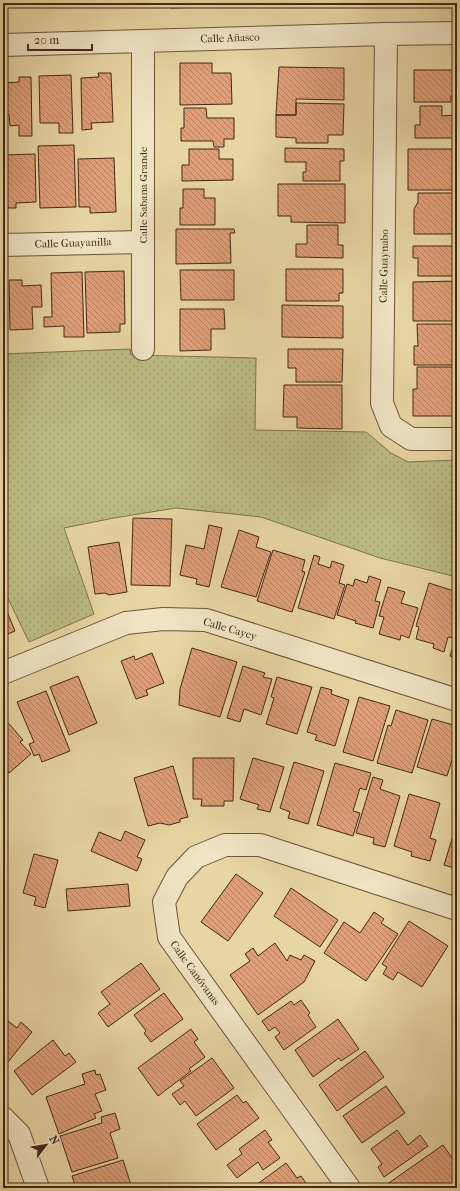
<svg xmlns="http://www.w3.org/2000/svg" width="460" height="1191" viewBox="0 0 460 1191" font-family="'IM FELL French Canon',serif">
  <defs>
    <pattern id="park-dots" width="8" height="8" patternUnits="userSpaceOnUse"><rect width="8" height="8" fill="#babd82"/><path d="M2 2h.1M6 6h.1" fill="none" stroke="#a1a270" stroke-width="1.8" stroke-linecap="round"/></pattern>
    <pattern id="building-back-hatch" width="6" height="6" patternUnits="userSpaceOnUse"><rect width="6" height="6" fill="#e19f76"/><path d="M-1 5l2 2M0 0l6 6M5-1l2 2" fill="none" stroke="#b88260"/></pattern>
  </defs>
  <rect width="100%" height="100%" fill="#e7d6a3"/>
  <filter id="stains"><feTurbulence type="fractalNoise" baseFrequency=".005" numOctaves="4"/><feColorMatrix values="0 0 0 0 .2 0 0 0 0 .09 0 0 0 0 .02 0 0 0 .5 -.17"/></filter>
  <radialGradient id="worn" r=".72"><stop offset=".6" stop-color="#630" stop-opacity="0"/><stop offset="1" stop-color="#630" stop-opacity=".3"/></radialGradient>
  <path fill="url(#park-dots)" stroke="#80724d" d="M130,349L131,355L256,358L255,430L366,432L391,453L408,462L457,460V577L380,558L261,517L176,508L114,518L64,528L94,614L29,642L3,588V354Z"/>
  <path fill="url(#building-back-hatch)" stroke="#452718" d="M7,3H38V4H7Z
    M51,3H66V7H51Z
    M171,3H203V7L171,8Z
    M205,3H250V4L205,5Z
    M180,63H212V73H231L232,104L180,105Z
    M279,67L344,68V100L296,99V115H276Z
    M414,70H457V96H451V102H414Z
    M98,73H111L113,122L91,123L92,129L82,130L81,78L99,77Z
    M71,75L73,133H59V123H40L39,76Z
    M19,77H31L32,136H19V125L10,126L9,114H3V83L19,82Z
    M296,103L344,104L343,135H328V143H296V138L276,137V115H296Z
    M420,106H442V116L457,115V138H415V125H420Z
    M184,108H206L207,118H234V139H224V147H214L213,141H181V128H184Z
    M74,145L76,207L40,208L38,146Z
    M285,148L344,149V161H340V181H303V172H306V162H285Z
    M189,149H219V159H233V180L182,181V165H189Z
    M408,149H457V190H408Z
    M35,154L36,202L16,203V208H4V176L3,177V155Z
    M114,158L116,212L90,213V207H79L78,159Z
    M278,184H345V223L291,222V216H278Z
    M183,189H204V198H215V225H180V208H183Z
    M418,193H457V234H414V209L418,202Z
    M307,225H338V245H343V258L296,257V244H307Z
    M176,229H234L235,233H230L231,263L176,264Z
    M413,246H457V276H418V258H413Z
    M286,269H343V293H339V301H286Z
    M180,270H234V300H181Z
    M124,271L125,324H120V332L87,333L85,272Z
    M82,272L84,337H64V326L44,327V317H52L51,273Z
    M9,280H22V286L41,285L42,307H32L33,329L10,330Z
    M457,281V321H413V282Z
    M282,305L343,306V338L282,337Z
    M180,309H224L225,329H211V350L180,351Z
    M417,324H457V365H414V346H418Z
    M288,349H343L342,382H296V368H288Z
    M417,367H455V396H457V405H455V416H413V389H417Z
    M284,385H342V429L297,428V417H283Z
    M133,518L172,519L170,586L131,585Z
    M209,525L222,528L209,587L196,584L197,579L180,575L186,545L204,549Z
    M239,530L259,537L256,547L271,552L256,597L221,587Z
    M119,542L127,592L109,595L105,593L95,594L88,547Z
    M273,550L305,560L302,571L305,572L292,612L257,601Z
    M314,555L320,557L318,564L330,568L332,561L344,565L339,583L345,585L334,619L298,608Z
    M369,576L381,580L375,601L380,602L373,628L355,623L356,621L337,615L347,584L353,586L355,579L367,583Z
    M429,583L457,592V626L453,638L448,637L444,652L433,648L434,644L416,639L419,627L416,626Z
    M388,587L405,592L401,603L418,608L409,638L401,635L400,640L379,634L384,617L379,616Z
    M3,602L15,631L3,636Z
    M457,633V658L450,656Z
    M192,648L237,662L220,717L179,705L180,689Z
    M152,653L164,683L146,690L148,695L136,699L121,661L134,656L135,660Z
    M243,666L265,673L263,677L272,679L261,715L244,709L240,722L227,718Z
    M78,676L97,723L69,735L50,687Z
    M277,677L312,687L297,734L266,724L274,698L271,697Z
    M321,687L332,690L331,694L349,700L335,746L315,740L317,735L307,732Z
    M46,691L70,751L42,762L39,754L34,756L29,744L34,742L17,702Z
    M359,697L390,706L373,761L343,752Z
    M396,710L428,720L412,773L377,763L388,725L391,726Z
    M3,717L23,740L20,742L31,754L9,773L3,766Z
    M432,719L457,726V744L447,776L417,767Z
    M193,758H234L233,801H224V806H201L202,799H193Z
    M253,758L284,767L270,812L257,809L259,805L240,799Z
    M294,762L324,771L308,824L288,818L290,812L280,808Z
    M335,763L371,773L366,790L360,788L353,811L360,813L353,836L317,825Z
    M173,766L188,817L180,819V822L169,825L160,823L148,826L134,778Z
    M373,777L383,780L380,789L400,796L385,847L373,844L374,838L356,833Z
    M409,794L440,803L430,838L436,840L430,861L411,856L412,852L394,846Z
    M456,826H457V869L444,865Z
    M125,831L145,840L137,857L142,859L137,871L91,851L99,832L121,841Z
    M34,854L58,860L45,908L34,905L36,897L23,893Z
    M236,874L263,893L228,941L201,922Z
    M128,884L130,906L68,911L66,889Z
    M291,888L338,920L320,947L274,916Z
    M374,912L384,919L381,923L398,934L366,981L324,953L344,922L360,933Z
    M409,921L448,946L422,987L398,972L393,980L383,974L387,967L382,964Z
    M275,943L287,961L290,955L301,960L304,955L315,961L304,982L258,1015L230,975L250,961L245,954L253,948L258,956Z
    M141,963L160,989L108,1027L98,1013L110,1004L101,992Z
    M164,993L183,1019L151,1042L144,1033L146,1031L134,1015Z
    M301,1000L310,1013L308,1015L316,1027L284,1050L275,1037L280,1033L275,1027L269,1031L262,1021L291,1001L294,1005Z
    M3,1017L17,1028L21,1022L32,1032L4,1067Z
    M338,1019L359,1049L341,1061L339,1058L313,1077L295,1050Z
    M191,1029L198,1039L194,1042L205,1057L189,1069L191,1071L158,1096L138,1068Z
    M53,1040L65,1056L69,1053L76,1062L32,1095L14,1071Z
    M365,1051L384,1077L337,1111L319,1085Z
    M212,1058L234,1088L196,1116L185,1101L180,1105L172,1094L184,1086L180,1081Z
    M95,1070L96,1075L100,1074L106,1090L95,1094L102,1111L94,1114L96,1118L59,1134L46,1097L85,1084L82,1074Z
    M386,1086L405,1113L362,1143L343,1116Z
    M237,1095L243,1103L246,1101L259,1118L216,1150L197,1124Z
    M115,1113L120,1129L110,1133L118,1158L72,1172L60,1136L102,1123L101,1117Z
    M265,1130L272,1140L268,1142L280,1158L263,1170L258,1162L237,1178L227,1165L242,1154L239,1149Z
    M397,1130L408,1145L420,1135L428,1146L384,1177L378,1167L382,1164L371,1149Z
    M443,1145L457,1165V1179L449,1185L451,1188H384L383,1187Z
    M123,1160L132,1188H76L72,1176Z
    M286,1163L297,1178L301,1176L308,1186L306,1188H252Z"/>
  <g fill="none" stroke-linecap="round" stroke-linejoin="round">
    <defs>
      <path id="minor" d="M386,34L382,403L391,426L411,439H457
        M143,41V349
        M3,45L386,34L457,33
        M3,245L142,242
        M3,673L126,623L163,619L206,620L457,700
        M3,1118L19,1134L38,1188
        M349,1188L169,937L164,902L177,877L196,857L225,845H260L457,909"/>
    </defs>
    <use href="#minor" stroke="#6e533b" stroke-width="24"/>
    <use href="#minor" stroke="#efe4c3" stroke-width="22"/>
  </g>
  <g text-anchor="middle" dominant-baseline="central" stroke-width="4" stroke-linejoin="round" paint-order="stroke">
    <g font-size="11" fill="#452718" stroke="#efe4c3">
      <text transform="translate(230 38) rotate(-2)">Calle Añasco</text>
      <text transform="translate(143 195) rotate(-90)">Calle Sabana Grande</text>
      <text transform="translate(73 243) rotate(-2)">Calle Guayanilla</text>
      <text transform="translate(384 266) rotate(-89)">Calle Guaynabo</text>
      <text transform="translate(230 629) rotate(16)">Calle Cayey</text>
      <text transform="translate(195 973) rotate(54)">Calle Canóvanas</text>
    </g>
  </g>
  <rect width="460" height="1191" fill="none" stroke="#e7d6a3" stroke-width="16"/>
  <rect x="4" y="4" width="452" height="1183" fill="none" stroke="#452718" stroke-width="2"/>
  <rect x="8" y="8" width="444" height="1175" fill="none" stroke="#452718"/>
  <g transform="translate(46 1145) rotate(59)" stroke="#efe4c3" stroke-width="3" paint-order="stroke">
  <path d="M0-3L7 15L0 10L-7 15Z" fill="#452718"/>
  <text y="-6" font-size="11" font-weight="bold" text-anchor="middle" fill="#452718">N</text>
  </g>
  <path d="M28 44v6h64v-6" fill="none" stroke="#452718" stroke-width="2"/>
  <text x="34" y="44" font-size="12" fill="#452718" stroke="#efe4c3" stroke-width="3" paint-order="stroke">20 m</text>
  <rect width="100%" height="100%" filter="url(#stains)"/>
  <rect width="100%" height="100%" fill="url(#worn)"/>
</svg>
